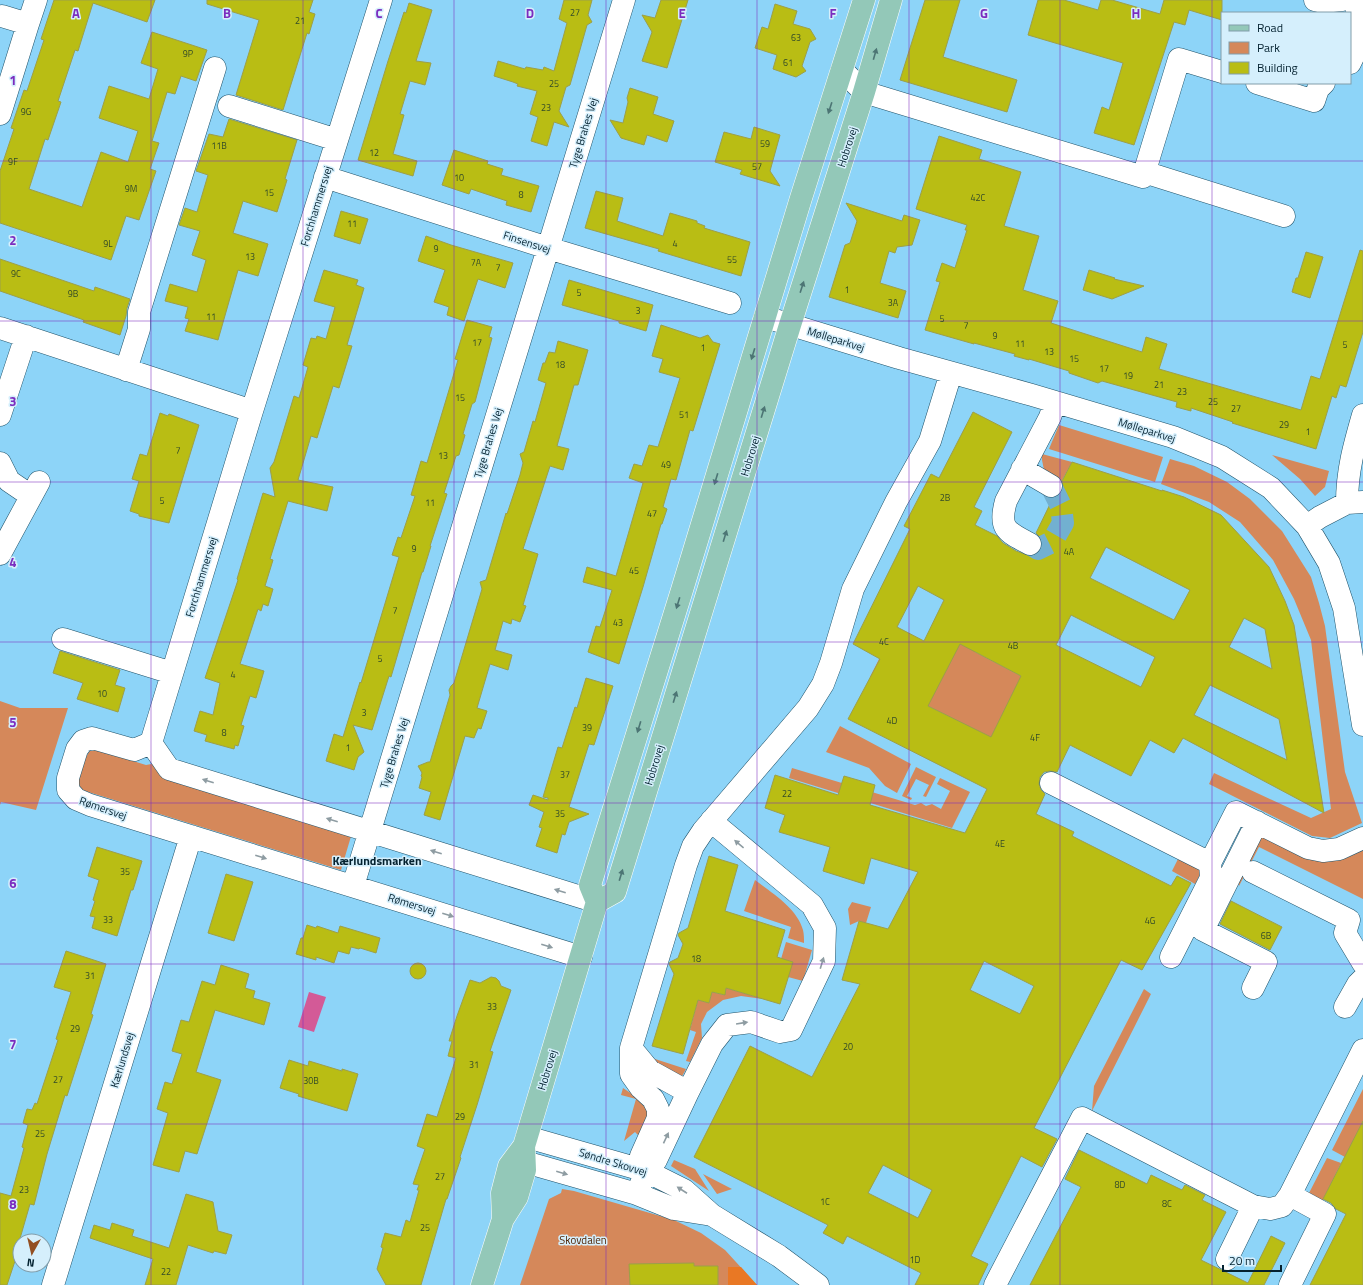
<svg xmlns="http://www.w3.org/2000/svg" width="1363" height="1285" viewBox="0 0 1363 1285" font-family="'Titillium Web',sans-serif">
  <rect width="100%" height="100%" fill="#8dd4f8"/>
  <path fill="#d5885a" d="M1059,425L1163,457L1155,482L1049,449Z
    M1042,454L1072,462L1061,482L1044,470L1042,460Z
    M1272,455L1329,471L1325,487L1315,496L1300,479Z
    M1170,459L1194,466L1227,482L1250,499L1282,531L1311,577L1319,603L1325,626L1345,772L1362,823L1330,838L1312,836L1209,784L1214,773L1311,818L1331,809L1311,640L1294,599L1273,560L1240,522L1209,502L1161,484Z
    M968,628L975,652L1021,676L1020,752L870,677L879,659Z
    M0,701L20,708H68L36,810L1,802L0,805Z
    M840,726L911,764L897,793L885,786L869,768L826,752Z
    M97,750L146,765L157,763L352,833L341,870L85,791C83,790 81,789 80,787C76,780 85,756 90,751Z
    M916,767L936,777L926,797L923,796L929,785L916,779L907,796L912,798L911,800L902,796Z
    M792,768L915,805L921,803L926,806L932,804L941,809L950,791L937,784L940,778L970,792L952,828L789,778Z
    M1257,834L1322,861C1340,861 1347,858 1363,850V899L1259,847L1239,886L1236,875Z
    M1180,855L1204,867L1195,884L1172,871Z
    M755,880C772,893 797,908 803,930C804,934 804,939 804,943L788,938L791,927L744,911Z
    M852,902L871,907L866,923L859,921L850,925L848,909Z
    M786,942L812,950L803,981L788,977L781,959Z
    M726,988L763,999L741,996L723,1000L707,1012L701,1024L702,1038L690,1062L686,1061L696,1032L690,1030L698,1000L709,1003L712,992L724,995Z
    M1144,989L1151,994L1092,1111L1094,1086Z
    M652,1058L686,1069L680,1080L666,1072Z
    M623,1088L641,1100L649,1113L640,1137L635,1132L624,1141L636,1099L621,1095Z
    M1363,1089V1121L1345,1157L1332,1150Z
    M1327,1158L1341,1163L1322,1202L1308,1195Z
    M674,1160L695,1169L709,1191L671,1166Z
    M703,1174L732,1189L717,1194Z
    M562,1189L574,1191L674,1220L701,1233L725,1250L757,1285H520L549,1199L561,1193Z"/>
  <path fill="#e97824" d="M728,1267H741L757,1285H728Z"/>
  <path fill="#d35a97" d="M309,992L326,997L314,1032L298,1027Z"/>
  <path fill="#b9bd14" stroke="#9c9f4a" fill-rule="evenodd" d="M54,0H155L147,22L93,3L78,51L75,50L58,101L61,102L48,140L45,139L29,189L82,207L101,152L128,162L138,131L99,118L109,86L149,99L158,69L141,63L152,32L207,50L196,81L181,76L175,94L167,92L152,141L159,143L150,169L156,171L139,220L126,216L111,260L0,223V171L14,129L11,128L24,90L27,91L44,40L41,39Z
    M207,0H313L309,12L315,14L309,34L307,33L283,110L236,95L259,20L207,4Z
    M564,0H592L588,15L592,22L587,25L570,85L566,87L559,111L569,127L554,122L547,146L531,141L538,117L530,114L537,91L517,86L518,84L513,82L494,76L498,61L525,69L526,67L543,70L544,67L554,71L567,23L559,19Z
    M661,0H688L667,68L642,61L652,32L642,15L655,18Z
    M925,0H960L943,57L1017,80L1007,112L900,80Z
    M1038,0H1064L1098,10L1101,0H1112L1160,14L1164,0H1222V20L1189,10L1185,25L1174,22L1134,145L1094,133L1102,107L1109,110L1123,63L1028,35Z
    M409,3L432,10L416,61L431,63L425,85L410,81L400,114L404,115L393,154L417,161L413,176L358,160L388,61L404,12L406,13Z
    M775,4L797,11L793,24L810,29L816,39L810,42L802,66L806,71L796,77L773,69L777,55L755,48L762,27L768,29Z
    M630,88L658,97L653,114L674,121L667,142L647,135L644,145L621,138L610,120L623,123L628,102L627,98Z
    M229,119L297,140L285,179L287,180L277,212L243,201L233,233L268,244L258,276L238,270L218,340L185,331L189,319L185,318L188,307L165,301L170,284L197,292L206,260L192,255L200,231L179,225L185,208L197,212L208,175L196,171L209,134L223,137Z
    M754,127L780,135L770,171L780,186L740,174L742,170L715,162L724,132L751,139Z
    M939,136L982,150L979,159L1021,172L1004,226L1039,236L1023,290L1058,301L1051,323L1142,352L1146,337L1167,344L1159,369L1301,410L1311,376L1320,379L1360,250L1363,251V332L1346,387L1340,385L1336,398L1332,396L1316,449L1232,423L1233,422L1191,408V411L1176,407L1177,402L1102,381L1098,383L1069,373V371L1029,359V360L1014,356L1015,354L974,343V344L925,330L940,282L936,281L942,263L955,268L967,230H965L967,225L916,209Z
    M454,150L488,161L487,164L503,169L501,175L539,186L531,212L506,205L507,201L471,189L469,194L442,185Z
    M596,191L623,198L617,221L663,236L670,213L697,221V223L705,226L704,228L750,242L741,276L658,251L659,249L585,228Z
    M846,203L902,221L904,215L920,220L912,245L897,247L895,253L889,251L880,283L906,291L898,318L829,297L845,245L850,243L857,221Z
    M341,211L368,219L360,244L334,236Z
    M426,236L451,245L513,263L505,288L478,279L464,321L447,315L449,307L434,302L445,270L418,261Z
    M1306,252L1323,257L1310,298L1292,292L1296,278H1298Z
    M0,259L94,291L95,287L130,299L127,308L126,316L120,335L83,322L84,320L0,291Z
    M324,270L358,280L356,285L364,288L347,345L352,346L339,388L333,386L317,438L311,436L298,480L333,487L327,511L288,501L270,559L273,560L265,586L273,589L268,606L263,604L261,611L258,609L240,664L264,671L256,698L250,696L241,725L244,726L238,746L235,745L234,749L205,741L207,735L194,731L200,711L213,715L220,683L205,678L238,580L237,579L263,493L275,497L270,468L274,462L294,396L299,398L308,367L303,365L311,338L316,339L317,336L326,339L335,307L314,301Z
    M1089,270L1115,278L1114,279L1144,286L1112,299L1083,290Z
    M569,280L653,305L646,331L619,323V321L562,305Z
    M467,320L492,327L489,337L492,338L475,402L472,404L463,434L465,435L459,455L456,456L444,493L447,494L430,546H431L423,572H422L391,677L389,676L372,730L353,725L364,752L358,757L354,770L326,761L334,734L343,737L360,682L361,683L399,557L392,555L398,537L401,538L415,496L411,495L421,461L427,463L458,360L455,359Z
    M661,325L700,338L708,335L713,342L720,344L693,431L690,430L676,480L671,479L663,507L667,509L662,524H661L643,587L619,664L588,652L596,626L600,627L612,590L583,582L587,567L616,576L643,483L629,478L634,464L642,466L649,445L658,447L680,378L659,372L663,359L652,356Z
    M558,341L588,350L578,385H574L557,446L569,449L563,470L550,466L523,549L538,554L523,605L526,606L520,622L512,619L511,624L503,621L495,650L512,655L508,670L490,664L477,708L487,711L481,729L478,728L474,738L465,736L440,820L424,815L431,792L419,788L422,777L421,776L422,773L418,766L428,762H430L450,695L449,690L451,686L454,683L482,589L480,582L486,580L506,513L507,514L520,475L523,463L520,454L524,452L533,421L535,422L546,383L538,380L543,363H545L549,352L555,353Z
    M973,412L1012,432L974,507L982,511L975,525L997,536L1003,543L1016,551L1030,556L1036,555L1041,550L1042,543L1040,537L1036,533L1053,498L1057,497L1062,492L1063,486L1062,481L1072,462L1162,491V490L1184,497L1221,515L1269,567L1285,601L1294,625L1324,813L1183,738L1174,753L1150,740L1131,776L1070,745L1057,772L1050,771L1044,772L1040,777L1039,784L1041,790L1045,794L1036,814L1074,832L1072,836L1171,886L1177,876L1191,883L1142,970L1121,960L1034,1128L1057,1139L1042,1167L1021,1156L971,1256L988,1264L978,1285H915L921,1273L847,1236L843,1244L823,1233L828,1225L694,1157L750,1046L812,1077L860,984L842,980L859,921L888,929L918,872L871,858L864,884L823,871L830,847L779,832L785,815L765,808L775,775L838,795L844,776L875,785L870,805L965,833L987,789L848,719L880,659L853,644L910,529L904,526L931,474L939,478ZM1106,547L1190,590L1174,620L1090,578ZM918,586L944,600L924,641L897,627ZM1071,615L1155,657L1141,687L1056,645ZM1244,618L1265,629L1272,669L1229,647ZM960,644L1021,676L991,737L928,706ZM1210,685L1279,719L1287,760L1194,715ZM984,961L1034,986L1020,1014L970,990ZM883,1165L932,1190L918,1218L868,1193Z
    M160,413L168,416L169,414L199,425L169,523L139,516V514L130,511L139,481L132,479L140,454L147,456Z
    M60,651L120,670L115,685L125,688L118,712L77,699L83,683L53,673Z
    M586,678L613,686L594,745L589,744L569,807L589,814L569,822L565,835L562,834L557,853L536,846L542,828L539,827L544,812L529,805L533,795L548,800V798L543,797L558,747L562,748L575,707L577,708Z
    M97,847L142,861L133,890H131L117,936L92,928L95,917L90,916L95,901L93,900L99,880L88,876Z
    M709,856L738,865L725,911L785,930L777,957L793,962L780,1004L726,988L725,995L712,992L709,1003L698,1000L683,1054L652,1046L674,974L669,964L670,962L678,958L683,944L678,935L679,933L688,928Z
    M226,874L253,882L234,941L208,933Z
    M1231,901L1282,927L1270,950L1220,924Z
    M307,925L316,928L317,926L338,933L340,926L380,938L376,953L360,948L359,949L351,947L349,954L338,951L334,963L316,957V960L296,954L301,938H303Z
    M66,951L106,964L91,1014L93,1015L67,1096L65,1095L47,1154L34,1205L30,1204L19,1242L20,1250L18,1252L7,1285H0V1193L11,1196L24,1148L22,1147L28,1125L23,1123L27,1109L32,1110L35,1103L37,1104L58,1040L56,1039L71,992L54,987Z
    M410 971a8 8 0 1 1 16 0a8 8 0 1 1-16 0Z
    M221,965L249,974L245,988L255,991L253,998L270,1003L264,1025L215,1010L196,1072L221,1080L197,1154L185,1151L179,1172L153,1165L168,1113L157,1109L165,1082L172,1084L182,1054L172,1051L181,1020L189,1022L202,981L215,985Z
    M491,977L496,978L499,981L501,986L511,990L490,1051L493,1052L477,1105L460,1157L461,1158L447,1199H446L421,1285H386L377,1269L383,1248L381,1247L385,1233L401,1237L406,1220L410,1222L419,1190H417L419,1185L413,1184L425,1149L417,1146L427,1114L437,1117L456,1058L448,1056L452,1041H449L457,1016L470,980L480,983Z
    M289,1060L308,1066L309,1061L342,1071V1069L358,1074L347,1111L298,1096L299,1094L280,1088Z
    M1363,1121V1285H1310L1346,1214L1336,1209L1331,1203L1323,1199Z
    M1079,1150L1147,1184L1151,1175L1182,1190L1185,1185L1205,1195L1202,1200L1226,1212L1201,1260L1248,1283L1271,1236L1285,1243L1264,1285H1030L1081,1187L1065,1179Z
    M186,1194L213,1202L218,1231L232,1235L226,1254L214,1251L213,1253L188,1245L176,1285H145L153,1259L90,1238L94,1225L110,1230L112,1223L134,1230L132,1236L169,1248Z
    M694,1263V1266H718V1285H630L629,1264Z"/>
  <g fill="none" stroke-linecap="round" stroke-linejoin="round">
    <path stroke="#72b0d0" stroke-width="22" stroke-dasharray="22 11" stroke-linecap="butt" d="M1030,544L1038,549L1052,542L1063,523L1061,506L1051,486"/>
    <defs>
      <path id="minor" d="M1315,0L1323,2L1342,0
        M2,16L28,24L36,0
        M1350,63L1356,51L1361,30L1355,0
        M842,70L864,92L1143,177L1179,59L1222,72
        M1257,83L1314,101L1318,89L1324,83
        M229,106L337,140
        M0,114L28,24
        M1144,172L1284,216
        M325,177L548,248L730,303
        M765,317L899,358L1032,395L1173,437L1222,457L1271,488L1307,526L1329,563L1344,608L1363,725
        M0,328L252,411
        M126,370L139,329V312L215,68
        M0,415L26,336
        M0,463L9,481L31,496
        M1022,469L1051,486
        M1347,503C1347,471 1354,446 1363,415
        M1307,526L1320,517L1347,503L1363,502
        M1030,544C1007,532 998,529 1006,501L1050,417L1055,402
        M0,554L39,482
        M63,639L172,673
        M151,743L252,411L381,0
        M151,743L134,750L92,738L83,741L77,749L68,778V790L76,799L90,805L581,957
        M151,743L169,769L597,902
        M1051,783L1210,863L1236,812L1308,848L1323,851L1339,849L1363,838
        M1253,872L1349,920L1345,933L1363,963
        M353,886L624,0
        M1171,957L1211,878L1210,863
        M1253,988L1266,962L1203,930L1257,822
        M1345,1007L1358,984L1363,979
        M631,1048L650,1071L688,1092
        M527,1137L646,1171L684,1190L712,1215L779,1256L818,1285
        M525,1162L637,1194L674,1209L712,1215
        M646,1171L641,1156L658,1118V1109L653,1099L641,1088L631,1074V1048L686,865L693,846L703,831L808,708L823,684L831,663L853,589L896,502L930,441L951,373
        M637,1194L646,1171L656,1160L688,1092L712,1044L727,1025L751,1022L780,1032L791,1030L824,961L825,928L812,905L711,821
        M1290,1195L1325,1214L1290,1285
        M1227,1259L1253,1206
        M53,1285L191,836
        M995,1285L1082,1118L1253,1206L1270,1209L1282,1206L1290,1195L1363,1050"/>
      <path id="major" d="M597,902L615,892L790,325L864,92L891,0
        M503,1219L502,1193L509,1166L524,1146
        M482,1285L503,1219L517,1197L525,1170L524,1146L597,902L590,885L682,590L801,198L864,0"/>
    </defs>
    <use href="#minor" stroke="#21536a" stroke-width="23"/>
    <use href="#major" stroke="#fff" stroke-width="23"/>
    <use href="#minor" stroke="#fff" stroke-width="22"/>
    <use href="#major" stroke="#93c8b8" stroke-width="22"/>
  </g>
  <defs><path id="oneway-solid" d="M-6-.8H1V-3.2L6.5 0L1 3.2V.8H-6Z"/></defs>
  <g fill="#4c7574">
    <use href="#oneway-solid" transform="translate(875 54) rotate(-74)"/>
    <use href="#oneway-solid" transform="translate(830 108) rotate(108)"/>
    <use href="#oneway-solid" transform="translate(802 287) rotate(-72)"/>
    <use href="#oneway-solid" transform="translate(753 354) rotate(107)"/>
    <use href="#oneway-solid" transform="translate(763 412) rotate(-73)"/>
    <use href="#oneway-solid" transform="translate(716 479) rotate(107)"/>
    <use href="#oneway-solid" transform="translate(725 536) rotate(-73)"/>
    <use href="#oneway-solid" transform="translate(678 603) rotate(107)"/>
    <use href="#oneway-solid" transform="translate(675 697) rotate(-73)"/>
    <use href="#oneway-solid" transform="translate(639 727) rotate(107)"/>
    <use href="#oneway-solid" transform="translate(621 875) rotate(-73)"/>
  </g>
  <g fill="#8e9ca2">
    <use href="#oneway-solid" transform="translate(208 781) rotate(-163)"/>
    <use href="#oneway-solid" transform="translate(332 820) rotate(-163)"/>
    <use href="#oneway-solid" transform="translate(739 844) rotate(-140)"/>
    <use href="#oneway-solid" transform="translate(436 852) rotate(-163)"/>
    <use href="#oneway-solid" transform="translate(261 857) rotate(17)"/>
    <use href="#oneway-solid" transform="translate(560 891) rotate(-163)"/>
    <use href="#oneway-solid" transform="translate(448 915) rotate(17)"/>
    <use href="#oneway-solid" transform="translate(547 946) rotate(17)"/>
    <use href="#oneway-solid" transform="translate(822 963) rotate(-73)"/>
    <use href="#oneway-solid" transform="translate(742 1023) rotate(-9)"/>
    <use href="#oneway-solid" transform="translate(666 1138) rotate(-65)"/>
    <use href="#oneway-solid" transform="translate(562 1173) rotate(16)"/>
    <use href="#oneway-solid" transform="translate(682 1190) rotate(-147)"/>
  </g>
  <path fill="none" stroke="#7b2cbf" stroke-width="1" stroke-opacity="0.55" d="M151,0V1285M303,0V1285M454,0V1285M606,0V1285M757,0V1285M909,0V1285M1060,0V1285M1212,0V1285M0,161H1363M0,321H1363M0,482H1363M0,642H1363M0,803H1363M0,964H1363M0,1124H1363"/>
  <g text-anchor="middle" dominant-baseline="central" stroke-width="3" stroke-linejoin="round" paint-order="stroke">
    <g font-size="9" fill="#314929">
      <text x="575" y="12">27</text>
      <text x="300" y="20">21</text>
      <text x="796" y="37">63</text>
      <text x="188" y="53">9P</text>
      <text x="788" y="62">61</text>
      <text x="554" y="83">25</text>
      <text x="546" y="107">23</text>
      <text x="26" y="111">9G</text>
      <text x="765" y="143">59</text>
      <text x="219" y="145">11B</text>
      <text x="374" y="152">12</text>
      <text x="13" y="161">9F</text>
      <text x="757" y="166">57</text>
      <text x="459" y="177">10</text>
      <text x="131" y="188">9M</text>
      <text x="269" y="192">15</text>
      <text x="521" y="194">8</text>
      <text x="978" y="197">42C</text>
      <text x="352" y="223">11</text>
      <text x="108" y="243">9L</text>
      <text x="675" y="243">4</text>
      <text x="436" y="248">9</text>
      <text x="250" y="256">13</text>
      <text x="732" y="259">55</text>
      <text x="476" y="262">7A</text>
      <text x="498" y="267">7</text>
      <text x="16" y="273">9C</text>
      <text x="847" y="289">1</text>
      <text x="579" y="292">5</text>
      <text x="73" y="293">9B</text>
      <text x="893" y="302">3A</text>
      <text x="638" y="310">3</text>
      <text x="211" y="316">11</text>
      <text x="942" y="318">5</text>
      <text x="966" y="325">7</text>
      <text x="995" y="335">9</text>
      <text x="477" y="342">17</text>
      <text x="1020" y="343">11</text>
      <text x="1345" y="344">5</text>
      <text x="703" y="347">1</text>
      <text x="1049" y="351">13</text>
      <text x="1074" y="358">15</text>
      <text x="560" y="364">18</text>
      <text x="1104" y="368">17</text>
      <text x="1128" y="375">19</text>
      <text x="1159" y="384">21</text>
      <text x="1182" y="391">23</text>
      <text x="460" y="397">15</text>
      <text x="1213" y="401">25</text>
      <text x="1236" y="408">27</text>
      <text x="684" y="414">51</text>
      <text x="1284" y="424">29</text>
      <text x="1308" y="431">1</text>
      <text x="178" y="450">7</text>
      <text x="443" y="455">13</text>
      <text x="666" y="464">49</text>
      <text x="945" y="497">2B</text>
      <text x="162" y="500">5</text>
      <text x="430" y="502">11</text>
      <text x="652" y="513">47</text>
      <text x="414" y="548">9</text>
      <text x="1069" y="551">4A</text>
      <text x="634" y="570">45</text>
      <text x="395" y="610">7</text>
      <text x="618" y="622">43</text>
      <text x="884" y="641">4C</text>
      <text x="1013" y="645">4B</text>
      <text x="380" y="658">5</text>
      <text x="233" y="674">4</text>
      <text x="102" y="693">10</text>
      <text x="364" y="712">3</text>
      <text x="892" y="720">4D</text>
      <text x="587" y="727">39</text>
      <text x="224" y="732">8</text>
      <text x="1035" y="737">4F</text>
      <text x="348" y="747">1</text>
      <text x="565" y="774">37</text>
      <text x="787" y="793">22</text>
      <text x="560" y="813">35</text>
      <text x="1000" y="843">4E</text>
      <text x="125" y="871">35</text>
      <text x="108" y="919">33</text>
      <text x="1150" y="920">4G</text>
      <text x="1266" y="935">6B</text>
      <text x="696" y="958">18</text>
      <text x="90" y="975">31</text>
      <text x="492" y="1006">33</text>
      <text x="75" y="1028">29</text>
      <text x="848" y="1046">20</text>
      <text x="474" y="1064">31</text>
      <text x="58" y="1079">27</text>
      <text x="311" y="1080">30B</text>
      <text x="460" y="1116">29</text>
      <text x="40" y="1133">25</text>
      <text x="440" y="1176">27</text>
      <text x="1120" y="1184">8D</text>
      <text x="24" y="1189">23</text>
      <text x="825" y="1201">1C</text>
      <text x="1167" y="1203">8C</text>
      <text x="425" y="1227">25</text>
      <text x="915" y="1259">1D</text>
      <text x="166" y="1271">22</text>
    </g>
    <g font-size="11" fill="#042230" stroke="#d5effc">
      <text transform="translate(583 133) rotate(-73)">Tyge Brahes Vej</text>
      <text transform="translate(847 147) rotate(-72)">Hobrovej</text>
      <text transform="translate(316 206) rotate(-73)">Forchhammersvej</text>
      <text transform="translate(527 242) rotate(18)">Finsensvej</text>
      <text transform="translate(836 339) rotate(17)">Mølleparkvej</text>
      <text transform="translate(1147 430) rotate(17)">Mølleparkvej</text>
      <text transform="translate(488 443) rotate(-73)">Tyge Brahes Vej</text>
      <text transform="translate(750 456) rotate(-73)">Hobrovej</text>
      <text transform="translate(201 577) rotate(-73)">Forchhammersvej</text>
      <text transform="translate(394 753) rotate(-73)">Tyge Brahes Vej</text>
      <text transform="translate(654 765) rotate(-73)">Hobrovej</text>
      <text transform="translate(103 808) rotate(19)">Rømersvej</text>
      <text transform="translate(412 904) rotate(17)">Rømersvej</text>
      <text transform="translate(122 1060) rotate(-73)">Kærlundsvej</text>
      <text transform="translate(547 1070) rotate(-73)">Hobrovej</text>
      <text transform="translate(613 1162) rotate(17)">Søndre Skovvej</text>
    </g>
    <g font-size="11" fill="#4f2303" stroke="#d5effc">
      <text x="583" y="1240">Skovdalen</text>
    </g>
    <g font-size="12" font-weight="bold" fill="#042230" stroke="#d5effc">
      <text x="377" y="860">Kærlundsmarken</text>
    </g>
  </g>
  <g font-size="13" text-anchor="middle" font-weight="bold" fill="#7b2cbf" stroke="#d5effc" stroke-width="3" stroke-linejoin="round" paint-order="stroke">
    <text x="76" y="18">A</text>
    <text x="227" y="18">B</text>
    <text x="379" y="18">C</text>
    <text x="530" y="18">D</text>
    <text x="682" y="18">E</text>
    <text x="833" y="18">F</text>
    <text x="984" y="18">G</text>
    <text x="1136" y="18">H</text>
    <text x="13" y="85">1</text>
    <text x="13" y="245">2</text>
    <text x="13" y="406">3</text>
    <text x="13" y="567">4</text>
    <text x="13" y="727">5</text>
    <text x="13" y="888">6</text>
    <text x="13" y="1049">7</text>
    <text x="13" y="1209">8</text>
  </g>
  <rect x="1221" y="12" width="130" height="72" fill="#d5effc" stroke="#819daa"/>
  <rect x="1229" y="25" width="20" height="6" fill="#93c8b8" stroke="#819daa"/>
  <text x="1257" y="32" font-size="12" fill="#042230">Road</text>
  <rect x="1229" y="42" width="20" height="12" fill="#d5885a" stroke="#819daa"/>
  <text x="1257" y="52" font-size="12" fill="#042230">Park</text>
  <rect x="1229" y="62" width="20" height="12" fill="#b9bd14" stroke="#819daa"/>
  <text x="1257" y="72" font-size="12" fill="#042230">Building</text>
  <g transform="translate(32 1253) rotate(188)"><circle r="19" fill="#d5effc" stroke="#819daa"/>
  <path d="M0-3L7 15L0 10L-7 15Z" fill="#934f22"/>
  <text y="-6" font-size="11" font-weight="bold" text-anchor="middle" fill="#042230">N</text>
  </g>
  <path d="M1223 1265v6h58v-6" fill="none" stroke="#042230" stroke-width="2"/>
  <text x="1229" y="1265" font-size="12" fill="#042230" stroke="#d5effc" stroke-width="3" paint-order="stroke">20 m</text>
</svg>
